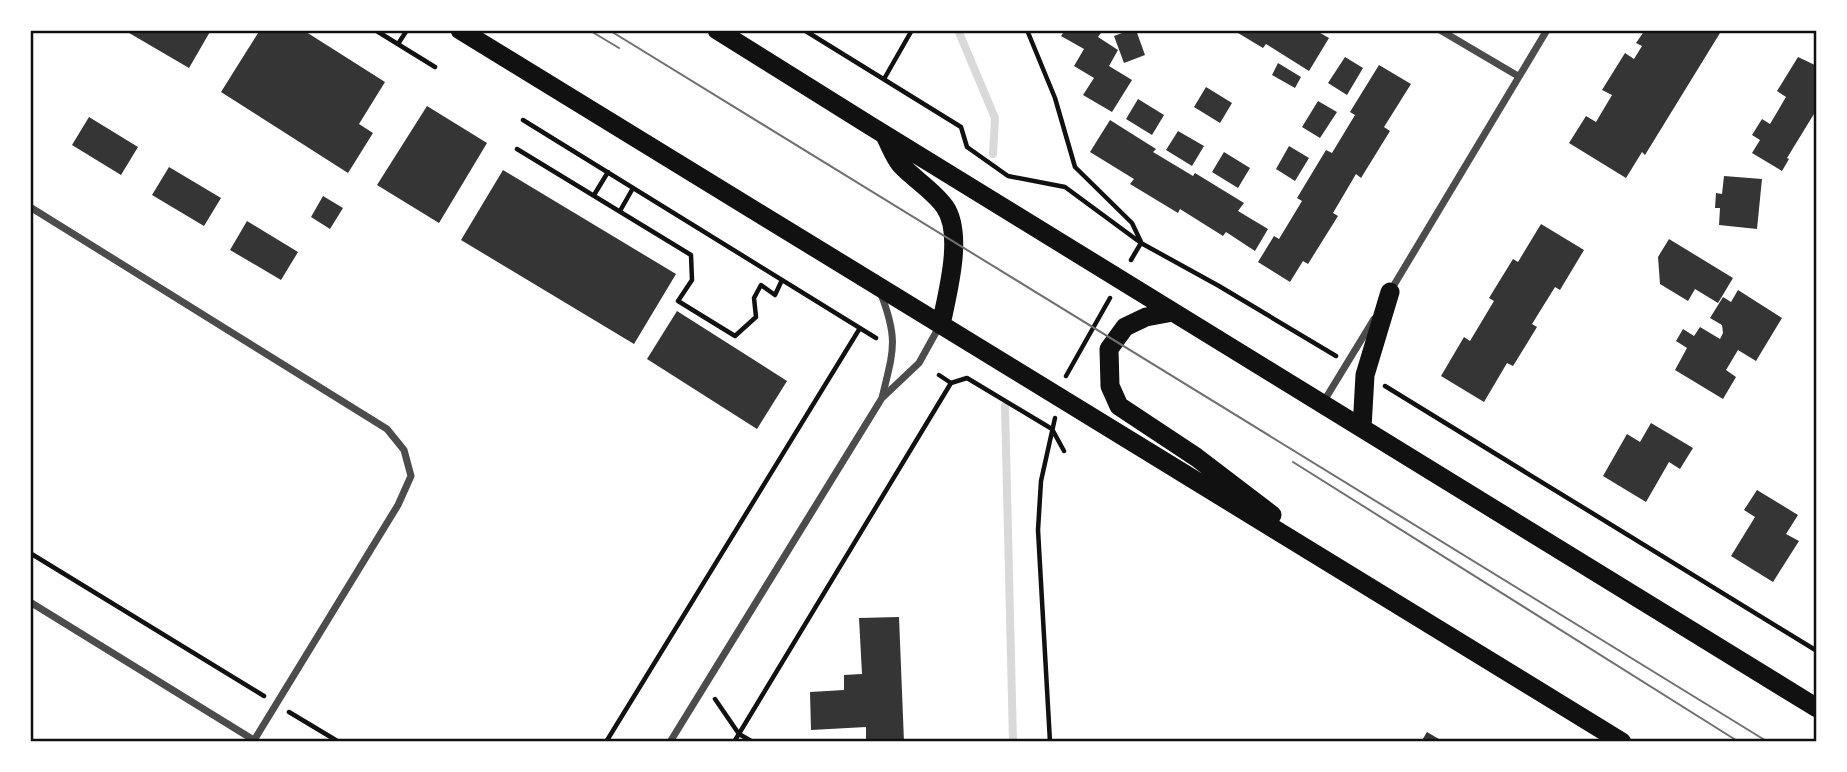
<svg xmlns="http://www.w3.org/2000/svg" width="1847" height="772" viewBox="0 0 1847 772" font-family="Raleway,sans-serif">
  <rect width="100%" height="100%" fill="#fff"/>
  <g fill="none" stroke-linecap="round" stroke-linejoin="round">
    <path stroke="#d9d9d9" stroke-width="8" d="M958,30L995,118L993,154
      M1005,406L1013,742"/>
  </g>
  <path fill="#353535" d="M124,30H211L189,68Z
    M260,30H303L385,82L359,124L373,133L348,173L221,92Z
    M1065,30H1103L1098,37L1118,50L1109,66L1132,80L1112,112L1083,95L1094,78L1074,66L1084,49L1061,36Z
    M1130,30H1136L1145,55L1124,63L1114,36Z
    M1233,30H1315L1329,38L1309,71L1266,44L1263,48Z
    M1645,30H1715L1720,33L1645,155L1642,152L1626,178L1569,143L1586,116L1596,122L1612,95L1602,90L1625,53L1634,59L1642,46L1636,43Z
    M1345,57L1363,68L1347,95L1328,83Z
    M1798,57L1817,66V109L1787,158L1789,159L1782,171L1752,153L1760,140L1752,135L1762,119L1770,124L1786,97L1777,91Z
    M1278,63L1301,77L1295,88L1272,75Z
    M1379,65L1411,84L1384,127L1390,131L1361,178L1356,174L1333,213L1338,216L1308,264L1303,261L1290,282L1258,262L1274,236L1279,239L1302,201L1297,198L1326,150L1332,153L1355,115L1350,112Z
    M1206,87L1232,103L1220,123L1194,107Z
    M1138,99L1164,115L1152,135L1126,119Z
    M1318,101L1337,112L1320,138L1302,127Z
    M427,106L487,143L439,223L377,185Z
    M89,117L138,147L121,175L72,145Z
    M1110,120L1156,149L1153,152L1193,176L1195,173L1244,203L1238,211L1268,229L1255,251L1226,232L1223,236L1180,209L1178,213L1130,184L1134,179L1090,152Z
    M1178,131L1204,146L1192,166L1166,150Z
    M1289,146L1309,158L1295,181L1276,169Z
    M1224,152L1250,168L1238,188L1212,172Z
    M169,167L221,198L204,226L152,195Z
    M503,170L676,274L634,344L461,240Z
    M1724,176L1762,179L1757,229L1719,225L1720,208H1715L1716,193L1722,194Z
    M323,196L343,208L330,229L311,217Z
    M247,221L298,252L281,280L230,250Z
    M1541,224L1584,250L1560,290L1555,287L1532,324L1537,327L1513,366L1507,363L1484,402L1441,376L1464,337L1470,341L1494,301L1489,298L1513,259L1518,262Z
    M1669,239L1733,278L1718,303L1695,289L1688,301L1660,284L1658,257Z
    M1738,290L1782,318L1756,361L1738,350L1726,370L1736,377L1723,399L1675,370L1687,348L1676,341L1683,329L1694,336L1700,327L1720,339L1723,333L1722,325L1710,318L1723,297L1731,302Z
    M677,311L787,381L757,429L647,359Z
    M1651,423L1693,448L1680,469L1669,462L1646,502L1603,476L1627,434L1640,442Z
    M1757,490L1798,515L1786,534L1799,541L1773,582L1731,556L1755,517L1744,510Z
    M899,617L904,742H866V727L811,730L810,692L844,690V675L862,674L859,618Z
    M1427,732L1444,742H1421Z"/>
  <g fill="none" stroke-linecap="round" stroke-linejoin="round">
    <path stroke="#111" stroke-width="4.5" d="M375,30L435,67
      M804,30L961,127L967,147L1008,176L1065,187L1141,243L1219,286L1336,356
      M1027,30L1055,98L1075,167L1132,223L1141,242
      M398,44L407,30
      M884,79L912,30
      M523,120L876,338
      M517,149L691,255L692,280L678,301L735,336L756,317L754,298L761,285L775,295L782,280
      M594,195L608,172
      M620,211L633,188
      M1131,260L1141,243
      M939,375L951,383
      M1066,376L1110,298
      M1385,386L1817,651
      M30,553L264,696
      M715,699L739,734L753,742
      M289,712L339,742
      M606,742L860,328
      M734,742L951,383L967,378L1052,429L1064,451
      M1050,742L1038,530L1041,481L1055,418"/>
    <path stroke="#4c4c4c" stroke-width="7" d="M1440,30L1518,76
      M30,207L387,429L404,450L411,476L398,505L253,742
      M1391,290L1547,30
      M881,294C899,341 893,351 882,398
      M1324,401L1374,319
      M30,602L257,742
      M670,742L882,398L919,363L939,327"/>
    <path stroke="#111" stroke-width="19" d="M460,30L1622,742
      M717,30L869,125L1817,708
      M885,136C890,145 894,157 901,165C914,179 934,191 945,207C964,235 947,294 941,325
      M1173,312L1146,317L1125,327L1109,349L1110,386L1119,406L1196,457L1272,515
      M1362,428L1365,375L1390,292"/>
    <path stroke="#707070" stroke-width="2" d="M589,30L619,48
      M609,30L1768,742
      M1293,462L1739,742"/>
  </g>
  <rect width="1847" height="772" fill="none" stroke="#ffffff" stroke-width="63"/>
  <rect x="32" y="32" width="1783" height="708" fill="none" stroke="#111" stroke-width="2.5"/>
</svg>
